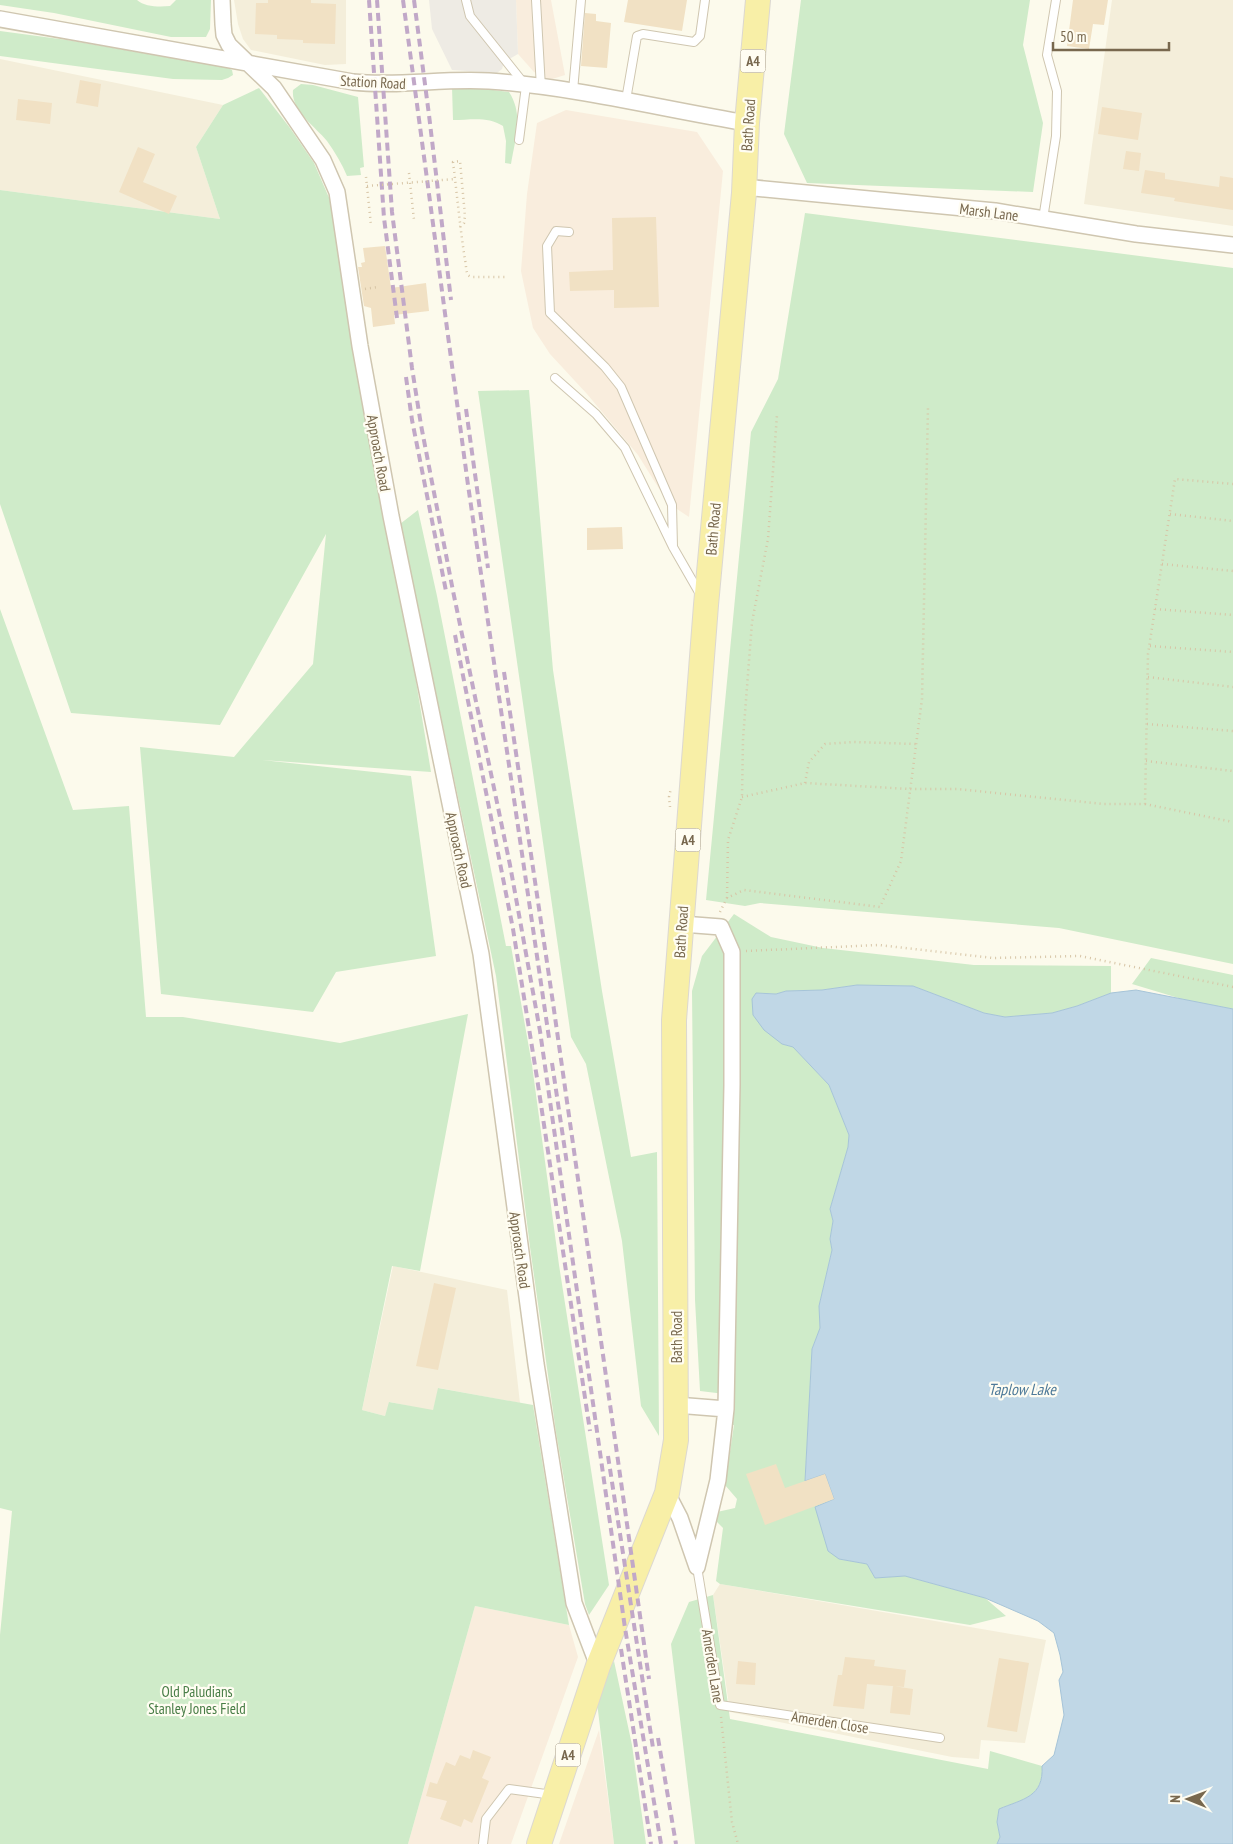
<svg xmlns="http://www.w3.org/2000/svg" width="1233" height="1844" viewBox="0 0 1233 1844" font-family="'PT Sans Narrow',sans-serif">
  <rect width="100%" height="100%" fill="#fcfaec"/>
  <path fill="#f4eeda" d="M234,0H346V64L325,65L251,50L243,39L238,24Z
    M1112,0H1233V226L1084,204Z
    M0,59L223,105L196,147L220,219L0,190Z
    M393,1266L507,1290L520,1403L439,1388L433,1411L390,1402L385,1416L362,1410Z
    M720,1584L1046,1640L1025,1743L981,1740L979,1759L952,1757L730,1712L713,1595Z"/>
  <path fill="#f9eddd" d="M516,0H551L565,75L549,80L534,72L518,54Z
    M566,110L697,132L723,171L689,517L668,503L638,455L587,394L550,354L533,328L521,271L527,194L537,123Z
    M475,1606L569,1625L578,1657L511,1844H408Z
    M599,1730L614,1844H559Z"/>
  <path fill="#eeebe4" d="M429,0H516L518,54L504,62L502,69L497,73L452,70L432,29Z"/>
  <path fill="#cfebc9" d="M0,0H137C145,7 159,7 170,6L176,0H211L210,29L206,37H171L54,13L0,5Z
    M801,0H1030L1023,45L1043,123L1033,192L807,183L784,134Z
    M0,31L67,40L228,68L232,70L233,75L228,78L222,80L173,79L0,56Z
    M301,84L313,85L358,97L364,167L360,168L361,175L347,176C342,164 335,152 327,141C315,126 291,111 293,90Z
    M452,87L485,89L509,92C524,115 515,139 511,164L505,163L506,141L503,126C488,116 470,120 453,120Z
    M259,88L290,128L314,163L330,200L354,351L412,657L431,772L262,760L411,776L436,956L336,972L313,1012L161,994L140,747L234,757L313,664L326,534L220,725L71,713L0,504V190L220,219L196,147L223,105Z
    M805,213L1233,268V964L1059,928L760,903L745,906L706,900L751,432L778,379Z
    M529,390L553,670L602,991L631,1157L657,1152L659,1436L641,1406L622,1241L586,1064L571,1037L478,391Z
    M418,510L437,596L506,946H511L532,1065L559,1265L609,1585L589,1615L585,1604L556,1432L530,1247L496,976L400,524Z
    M0,609L73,810L129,806L146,1017H183L340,1043L468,1014L420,1271L392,1266L362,1410L385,1416L389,1402L433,1410L438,1388L533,1405L569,1625L475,1606L408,1844H0V1635L12,1511L0,1508Z
    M734,914L771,937L823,948L974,965L1111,966V993L1077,1006L1052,1013L1005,1017L984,1013L913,986L857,985L822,990L786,991L776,994L756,993L782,1044L793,1047L829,1085L849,1135L848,1147L830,1209L833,1221L830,1239L832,1250L819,1306L820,1328L812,1349L805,1480L825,1474L834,1499L815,1507L839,1559L867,1564L875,1578L905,1576L985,1598L1006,1616L970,1625L720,1584L716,1581L723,1528L717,1522V1512L735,1508L737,1499L725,1485L734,1425H732L733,1395L700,1391L695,1300L692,991L702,956Z
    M1151,958L1233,975V1009L1185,1000L1132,984Z
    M713,1595L730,1719L988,1769L990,1751L1042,1766C1044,1797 1023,1799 999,1809L997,1822L1000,1837L997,1844H695L671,1644L689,1602Z
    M614,1661L632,1745L646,1844H614L596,1694Z"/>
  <path fill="#c0d7e6" stroke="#a6c4d8" d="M857,985L913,986L984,1013L1005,1017L1052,1013L1077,1006L1111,993L1136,990L1233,1009V1844H997L1000,1837L997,1822L999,1809C1023,1799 1044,1797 1042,1766L1054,1755L1064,1715L1059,1680L1063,1672L1060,1655L1054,1633L1038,1621L985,1598L905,1576L875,1578L867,1564L839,1559L828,1551L815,1507L834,1499L825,1474L805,1481L812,1349L820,1328L819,1306L832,1250L830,1239L833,1221L830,1209L848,1147L849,1135L829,1085L793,1047L782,1044L764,1030L753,1015L752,999L756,993L776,994L786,991L822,990Z"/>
  <path fill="#f1e1c4" d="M268,0H311V3L336,4L335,44L303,43V40L277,39V35L255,34L256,3H268Z
    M628,0H687L682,31L624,22Z
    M1073,0H1108L1104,25L1093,24L1089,49L1067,46Z
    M585,13L596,14V21L611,23L607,68L581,66Z
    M80,80L101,84L98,107L76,103Z
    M18,99L52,103L50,124L16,120Z
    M1102,107L1142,113L1138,140L1098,134Z
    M138,147L155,154L143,182L177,196L169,214L119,192Z
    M1126,151L1141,153L1139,171L1123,169Z
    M1145,170L1165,173V179L1219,187L1220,176L1233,178V210L1174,201L1175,198L1141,193Z
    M656,217L659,307L614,308V290L570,291L569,272L613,270L612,218Z
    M385,246L391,288L426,283L429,311L394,315L395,324L373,327L371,308L364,306L358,267H362L361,263L365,262L363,248Z
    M622,527L623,549L587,550V528Z
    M434,1283L456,1288L438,1370L416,1366Z
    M776,1464L785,1488L825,1474L834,1499L765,1525L746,1474Z
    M845,1657L875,1660L874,1666L906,1670L904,1687L867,1684L864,1709L833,1706L838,1675H842Z
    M999,1658L1029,1663L1017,1732L987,1727Z
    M738,1661L756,1663L755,1685L736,1684Z
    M893,1686L913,1689L910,1715L890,1713Z
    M473,1750L491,1757L482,1778L489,1781L472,1823L464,1819L461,1827L440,1819L447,1801L426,1796L430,1782L437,1784L446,1762L455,1766L460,1755L470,1759Z"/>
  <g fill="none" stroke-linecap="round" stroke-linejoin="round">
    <defs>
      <path id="service" d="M466,0L470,16L526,86L519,140
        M536,0L541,88
        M573,91L581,0
        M626,100L637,36L643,34L694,42L700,36L705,0
        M1043,219L1056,136L1057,91L1047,55L1056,0
        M569,232L556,231L547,246L550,313L605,367L621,387L672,505L673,547
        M555,378L596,414L625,448L673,547L700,594
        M697,1567L720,1705L940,1738
        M483,1844L486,1819L509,1789L553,1795"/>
      <path id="minor" d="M222,0L223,24L224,35L229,45L274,88L323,160L337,192L360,346L391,516L481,954L536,1364L574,1603L598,1666
        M0,19L353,82C398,87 443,78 489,81C576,87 662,109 747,123
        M744,187L995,211L1136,234L1233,245
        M682,924L721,927L732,952V1085L726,1409L718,1480L697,1567
        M676,1405L726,1409
        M667,1493L680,1518L697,1567"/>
      <path id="primary" d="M539,1844L598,1666L667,1493L676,1440L674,1020L706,605L744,193L747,123L758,0"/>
    </defs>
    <use href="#service" stroke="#cfc6b0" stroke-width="10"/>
    <use href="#minor" stroke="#cfc6b0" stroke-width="18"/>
    <use href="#primary" stroke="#dcd8d1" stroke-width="26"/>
    <path stroke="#d7c5a6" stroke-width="2.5" stroke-dasharray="1 4" stroke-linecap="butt" d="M409,173L414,220
      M366,177L371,225
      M460,227L464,223L465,216L460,161L453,162C457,195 460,227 465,260C466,264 466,272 468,275C469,276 471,277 472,277H505
      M365,289L378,287
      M1170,514L1233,521
      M1162,564L1233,571
      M1155,609L1233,615
      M1150,646L1233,652
      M1148,677L1233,687
      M1147,724L1233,731
      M1146,761L1233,771
      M805,783L809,762L825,744L854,742L916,744
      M742,797L805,783L910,789H957L1104,804H1145L1148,654L1175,479L1233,484
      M1145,804L1233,822
      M670,807L669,797L671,788
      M727,898L728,840L742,797L743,739L752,622L768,539L777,415
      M720,912L727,898L744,890L880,907L901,861L922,699L928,407
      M746,951L879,945L993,958L1080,956L1233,987
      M721,1717L732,1822L738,1844"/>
    <use href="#service" stroke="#fff" stroke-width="8"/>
    <use href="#minor" stroke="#fff" stroke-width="15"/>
    <use href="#primary" stroke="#f8efa7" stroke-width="24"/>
    <path stroke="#c1a8c8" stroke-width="4" stroke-dasharray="8 5" stroke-linecap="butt" d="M369,0L384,218L397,318
      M377,0L392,212L412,368L421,425L453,591L510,865L540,1031L625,1628L661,1844
      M403,0L468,485L549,1038
      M414,0L429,115L451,300
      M406,377L412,420L446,591
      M466,409L488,568
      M455,635L513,929L537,1078L590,1431
      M504,672L553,1003L649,1679
      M552,1063L567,1164
      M608,1456L653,1748
      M621,1649L651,1844
      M658,1738L676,1844"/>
    <path stroke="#d7c5a6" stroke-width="2.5" stroke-dasharray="1 4" stroke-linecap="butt" d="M367,186L455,179"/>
  </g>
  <g text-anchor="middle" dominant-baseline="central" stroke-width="4.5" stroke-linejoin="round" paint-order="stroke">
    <g fill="#fffdf2" stroke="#a0957f" stroke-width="1">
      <rect x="740.5" y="49.5" width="25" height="23" rx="4"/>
      <rect x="675.5" y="828.5" width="25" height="23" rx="4"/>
      <rect x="555.5" y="1743.5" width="25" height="23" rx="4"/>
    </g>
    <g font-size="14" font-weight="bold" fill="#78684e">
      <text x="753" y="61">A4</text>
      <text x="688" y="840">A4</text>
      <text x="568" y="1755">A4</text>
    </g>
    <g font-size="15" fill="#78684e" stroke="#fffdf2">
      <text transform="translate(373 82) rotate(3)">Station Road</text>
      <text transform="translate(748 125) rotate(-86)">Bath Road</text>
      <text transform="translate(989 212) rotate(7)">Marsh Lane</text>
      <text transform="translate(379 453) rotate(80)">Approach Road</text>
      <text transform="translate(713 529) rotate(-85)">Bath Road</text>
      <text transform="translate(459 850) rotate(78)">Approach Road</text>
      <text transform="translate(681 932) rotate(-86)">Bath Road</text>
      <text transform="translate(520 1250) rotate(82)">Approach Road</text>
      <text transform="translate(676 1337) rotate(-90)">Bath Road</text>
      <text transform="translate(713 1666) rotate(81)">Amerden Lane</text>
      <text transform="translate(830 1722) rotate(9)">Amerden Close</text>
    </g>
    <g font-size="15" fill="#487d46" stroke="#fffdf2">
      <text x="197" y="1691">Old Paludians<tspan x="197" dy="17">Stanley Jones Field</tspan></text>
    </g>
    <g font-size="16" font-style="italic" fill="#4e7a99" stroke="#fffdf2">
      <text x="1022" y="1389">Taplow Lake</text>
    </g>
  </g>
  <g transform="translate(1188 1799) rotate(271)" stroke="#fffdf2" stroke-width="4" paint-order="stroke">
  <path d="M0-4L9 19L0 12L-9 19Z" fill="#78684e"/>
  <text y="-8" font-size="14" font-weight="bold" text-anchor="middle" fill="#78684e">N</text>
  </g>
  <path d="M1053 42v8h116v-8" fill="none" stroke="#78684e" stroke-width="2.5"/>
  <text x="1060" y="42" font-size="15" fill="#78684e" stroke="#fffdf2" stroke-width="4" paint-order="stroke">50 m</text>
</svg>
